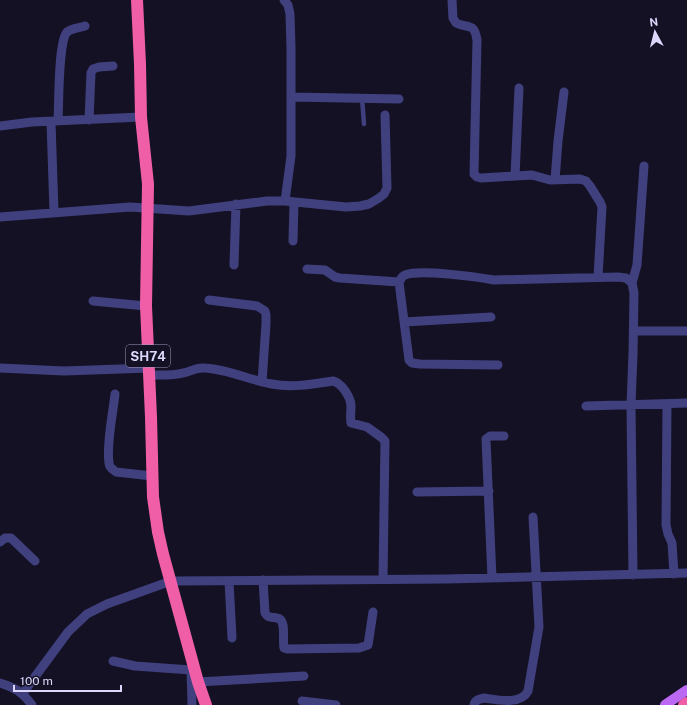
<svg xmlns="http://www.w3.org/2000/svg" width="687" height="705" viewBox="0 0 687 705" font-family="'Public Sans',sans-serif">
  <rect width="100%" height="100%" fill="#141124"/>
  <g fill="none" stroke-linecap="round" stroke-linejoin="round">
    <path stroke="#41407f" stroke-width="4.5" d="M362,98L364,124"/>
    <path stroke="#41407f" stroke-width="9" d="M284,0L288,5L290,14L291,48V156L285,201
      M452,0L453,18L456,23C469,29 474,22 477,40L474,174L477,177L481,178L532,175L550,180L580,179L586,181L590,186L600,202L602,207L598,277
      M291,97L399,99
      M89,120L91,73L93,69L99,67L113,66
      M58,121C59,105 58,42 67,32C72,28 79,28 85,26
      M51,122L54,212
      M0,126L32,122L141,117
      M515,176L519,88
      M555,180L558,141L564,92
      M0,217L130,207L189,211L267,201H285L346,207L360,206L369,204L379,198L384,194L387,188L385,115
      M293,241L294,202
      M234,265L236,204
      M307,269L325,270L335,277L340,278L399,282
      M632,283L637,265L644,166
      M209,300L257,306L265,311L266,315V324L262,382
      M93,301L146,306
      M404,322L491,317
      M634,331H687
      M498,365L420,364L412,363L409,360L399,282C401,279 402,276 405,275C420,269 477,277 494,280L618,277L626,278L632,283L634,293L633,354L631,405L633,575
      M0,368L64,371L149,368
      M149,375C160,375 172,376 183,373C190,372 196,367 204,368C228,369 249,380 272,384C293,388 313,384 333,381C342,383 351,398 351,406C351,412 350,417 351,423L367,427L381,437L385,441L383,579
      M115,394C113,413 106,445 109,463C109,467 112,469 116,472L152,476
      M667,404L666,525L668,534L672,543L674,574
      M586,406L687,403
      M417,492L489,491
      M0,542L5,538H11L35,561
      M492,578L486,439L490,436H504
      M263,580L265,613C268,618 271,617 277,618C287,619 282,639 284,648L287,649L359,648L368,645L373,612
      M229,581L232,638
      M113,661L135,666L191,670
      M191,668L192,705
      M198,682L304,676
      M0,683C16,688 22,692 32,705
      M23,693L68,632L87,614L107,604L171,581L446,579L687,573
      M302,701L336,705
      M474,705C475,700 479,699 484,698C498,700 521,705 528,691L539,627L533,517"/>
    <path stroke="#bb69f2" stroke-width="10" d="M665,705L687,690"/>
    <path stroke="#f15ea8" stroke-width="12" d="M137,0L140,64L141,117L148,184L146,306L151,417L153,497L158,532L163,554L198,682L206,705
      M684,705L687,703"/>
  </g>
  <g text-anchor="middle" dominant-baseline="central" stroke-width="3" stroke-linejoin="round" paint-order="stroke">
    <rect fill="#141124" stroke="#9f9cbb" stroke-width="1" x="126" y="345" width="44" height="22" rx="3"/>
    <g font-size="13" font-weight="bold" fill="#dbd8fc">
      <text x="148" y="356">SH74</text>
    </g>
  </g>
  <g transform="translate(655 32) rotate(353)" stroke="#141124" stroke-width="3" paint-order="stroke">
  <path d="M0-3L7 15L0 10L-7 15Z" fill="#dbd8fc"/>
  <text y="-6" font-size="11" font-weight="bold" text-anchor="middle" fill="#dbd8fc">N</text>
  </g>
  <path d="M14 685v6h107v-6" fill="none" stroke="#dbd8fc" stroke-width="2"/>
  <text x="20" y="685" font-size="12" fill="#dbd8fc" stroke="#141124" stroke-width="3" paint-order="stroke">100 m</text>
</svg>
